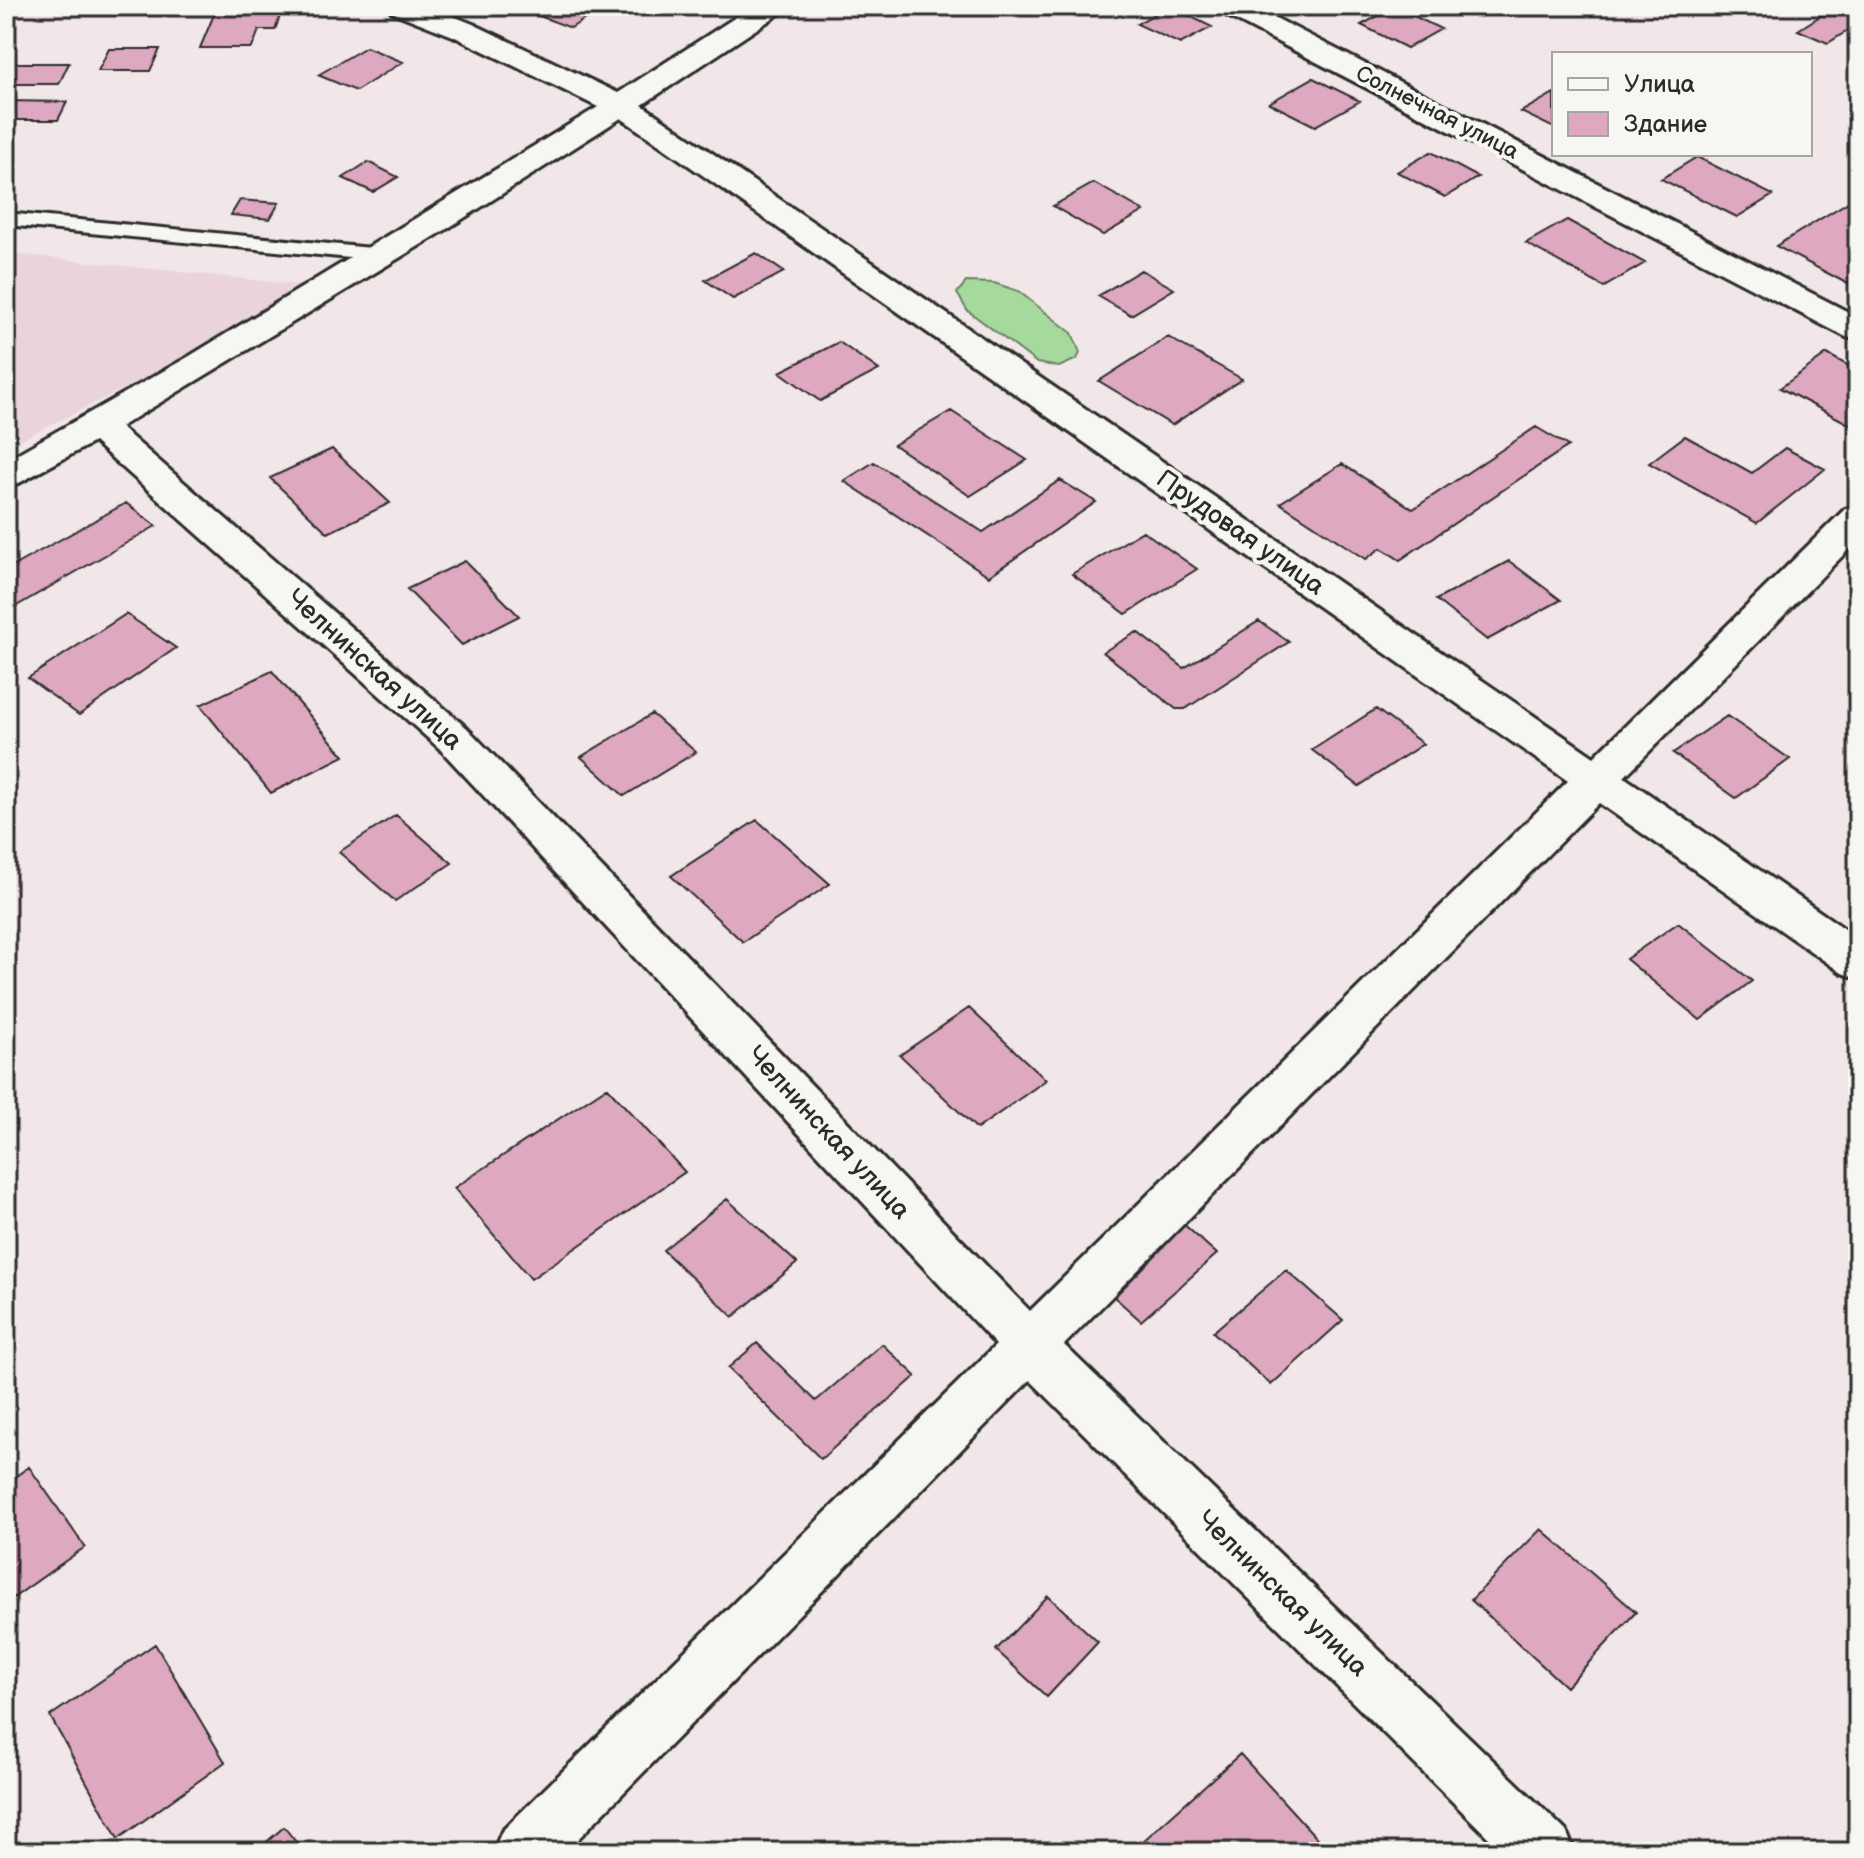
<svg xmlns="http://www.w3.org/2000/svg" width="1864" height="1858" viewBox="0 0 1864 1858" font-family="'Balsamiq Sans',sans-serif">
  <rect width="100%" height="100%" fill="#f1e6e8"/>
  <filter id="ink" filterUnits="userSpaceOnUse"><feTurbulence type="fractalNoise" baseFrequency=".0125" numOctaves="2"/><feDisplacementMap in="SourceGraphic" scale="16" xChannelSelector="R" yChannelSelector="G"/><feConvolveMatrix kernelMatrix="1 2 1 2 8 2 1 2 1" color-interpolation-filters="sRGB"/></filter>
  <g filter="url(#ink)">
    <path fill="#ebd3dc" d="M6,253L326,288L6,447Z"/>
    <path fill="#a6da9c" stroke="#688264" stroke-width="2" d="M966,282L994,283L1018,291L1072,333L1080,353L1077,359L1059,367L1037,363L967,310L957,293Z"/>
    <path fill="#dda8c0" stroke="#2b2b2b" stroke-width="2" d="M535,6H592L600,9L571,28L526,11Z
      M1169,6L1212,27L1180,44L1137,24Z
      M1836,6H1858V24L1828,43L1798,30Z
      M1395,7L1441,29L1407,48L1361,25Z
      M215,12L281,13L275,30H259L252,48H200Z
      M366,47L403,62L356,91L318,75Z
      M109,49H160L150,71H98Z
      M6,63H69L59,84H6Z
      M1313,78L1360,101L1315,126L1269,103Z
      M1554,93V128L1521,112Z
      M6,101L67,102L58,120H6Z
      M1431,152L1478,177L1445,197L1397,172Z
      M1697,157L1773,195L1737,217L1661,179Z
      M368,162L398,177L373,192L343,178Z
      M1094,183L1144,211L1103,235L1053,206Z
      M1858,196V278L1848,284L1776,246Z
      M240,200L279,203L270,219L231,215Z
      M1567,220L1645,263L1604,287L1526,243Z
      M756,253L784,272L733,299L705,280Z
      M1141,270L1174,289L1131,315L1098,296Z
      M1168,337L1242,379L1172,425L1099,381Z
      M839,342L879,370L820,401L780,372Z
      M1827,354L1858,371V420L1851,425L1780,388Z
      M951,411L1027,460L970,496L894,445Z
      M1536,427L1568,446L1400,560L1381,548L1366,559L1280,503L1342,464L1413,509Z
      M1685,436L1752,473L1785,448L1825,469L1757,523L1649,463Z
      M332,449L390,503L328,533L270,478Z
      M874,462L983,532L1060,480L1096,502L989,576L844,481Z
      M126,503L156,526L6,612V570Z
      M1143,531L1197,569L1126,614L1072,574Z
      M465,561L519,616L462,645L407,589Z
      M1509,561L1561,600L1487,640L1436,600Z
      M126,614L176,648L79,715L28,678Z
      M1259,621L1289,642L1185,709H1176L1103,652L1137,632L1184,668Z
      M272,671L344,756L271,793L200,705Z
      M1376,709L1423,744L1359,786L1312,750Z
      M652,714L696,752L624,796L581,757Z
      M1727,716L1790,759L1736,798L1673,753Z
      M396,815L452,863L395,901L339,852Z
      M757,820L830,884L743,942L671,876Z
      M1678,923L1752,981L1700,1020L1626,959Z
      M969,1008L1046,1080L977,1129L900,1055Z
      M607,1087L685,1172L531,1279L454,1188Z
      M727,1199L797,1263L733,1317L663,1250Z
      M1180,1221L1217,1254L1141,1321L1103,1287Z
      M1286,1270L1343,1320L1271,1385L1213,1332Z
      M757,1343L816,1401L882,1344L916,1376L821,1459L728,1368Z
      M29,1467L85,1547L6,1603V1483Z
      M1541,1529L1636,1612L1566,1687L1471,1600Z
      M1048,1596L1098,1642L1047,1697L996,1650Z
      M155,1644L225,1762L118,1839L50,1716Z
      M1240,1754L1324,1846L1317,1852H1152L1143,1841Z
      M284,1827L304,1852H255Z"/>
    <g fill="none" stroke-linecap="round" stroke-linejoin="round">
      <defs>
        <path id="lane" d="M6,213L382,249L392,255L382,261L6,225Z"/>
        <path id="street" d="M388,6H428L473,24L618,93L753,6H786L782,12L642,105L1594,757L1845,509L1858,506V540L1624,777L1858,938V979L1842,973L1599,803L1064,1345L1566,1831L1575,1852H1503L1030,1380L565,1852H493L502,1831L996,1345L439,748L94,442L19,483L6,487V460L188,357L598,107L453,36L392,12ZM621,118L1568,781L1030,1311L467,728L120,427L442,232Z
          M1216,6H1252L1858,317V340L1846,337L1220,12Z"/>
      </defs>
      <use href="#lane" stroke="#2b2b2b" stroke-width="6"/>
      <use href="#street" stroke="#2b2b2b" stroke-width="6"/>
      <use href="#lane" fill="#f6f6f2" fill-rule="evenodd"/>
      <use href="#street" fill="#f6f6f2" fill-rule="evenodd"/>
    </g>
  </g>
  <g text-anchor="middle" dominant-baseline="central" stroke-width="8" stroke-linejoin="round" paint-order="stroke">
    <g font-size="22" fill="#2b2b2b" stroke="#f6f6f2">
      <text transform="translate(1437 113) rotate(27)">Солнечная улица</text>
    </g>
    <g font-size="26" fill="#2b2b2b" stroke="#f6f6f2">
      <text transform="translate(1240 533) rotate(35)">Прудовая улица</text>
      <text transform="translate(374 670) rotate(42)">Челнинская улица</text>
      <text transform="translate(828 1133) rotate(47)">Челнинская улица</text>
      <text transform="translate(1282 1594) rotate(44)">Челнинская улица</text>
    </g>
  </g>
  <rect width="1864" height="1858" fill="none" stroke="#f6f6f2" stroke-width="32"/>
  <rect x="16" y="16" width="1832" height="1826" fill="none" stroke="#2b2b2b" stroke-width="3" filter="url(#ink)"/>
  <rect x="1552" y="52" width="260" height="104" fill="#f6f6f2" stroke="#a5a5a2" stroke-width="2"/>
  <rect x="1568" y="78" width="40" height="12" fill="#f6f6f2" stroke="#a5a5a2" stroke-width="2"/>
  <text x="1624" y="92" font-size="24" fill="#2b2b2b">Улица</text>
  <rect x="1568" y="112" width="40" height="24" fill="#dda8c0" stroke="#a5a5a2" stroke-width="2"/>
  <text x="1624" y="132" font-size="24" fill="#2b2b2b">Здание</text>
</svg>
